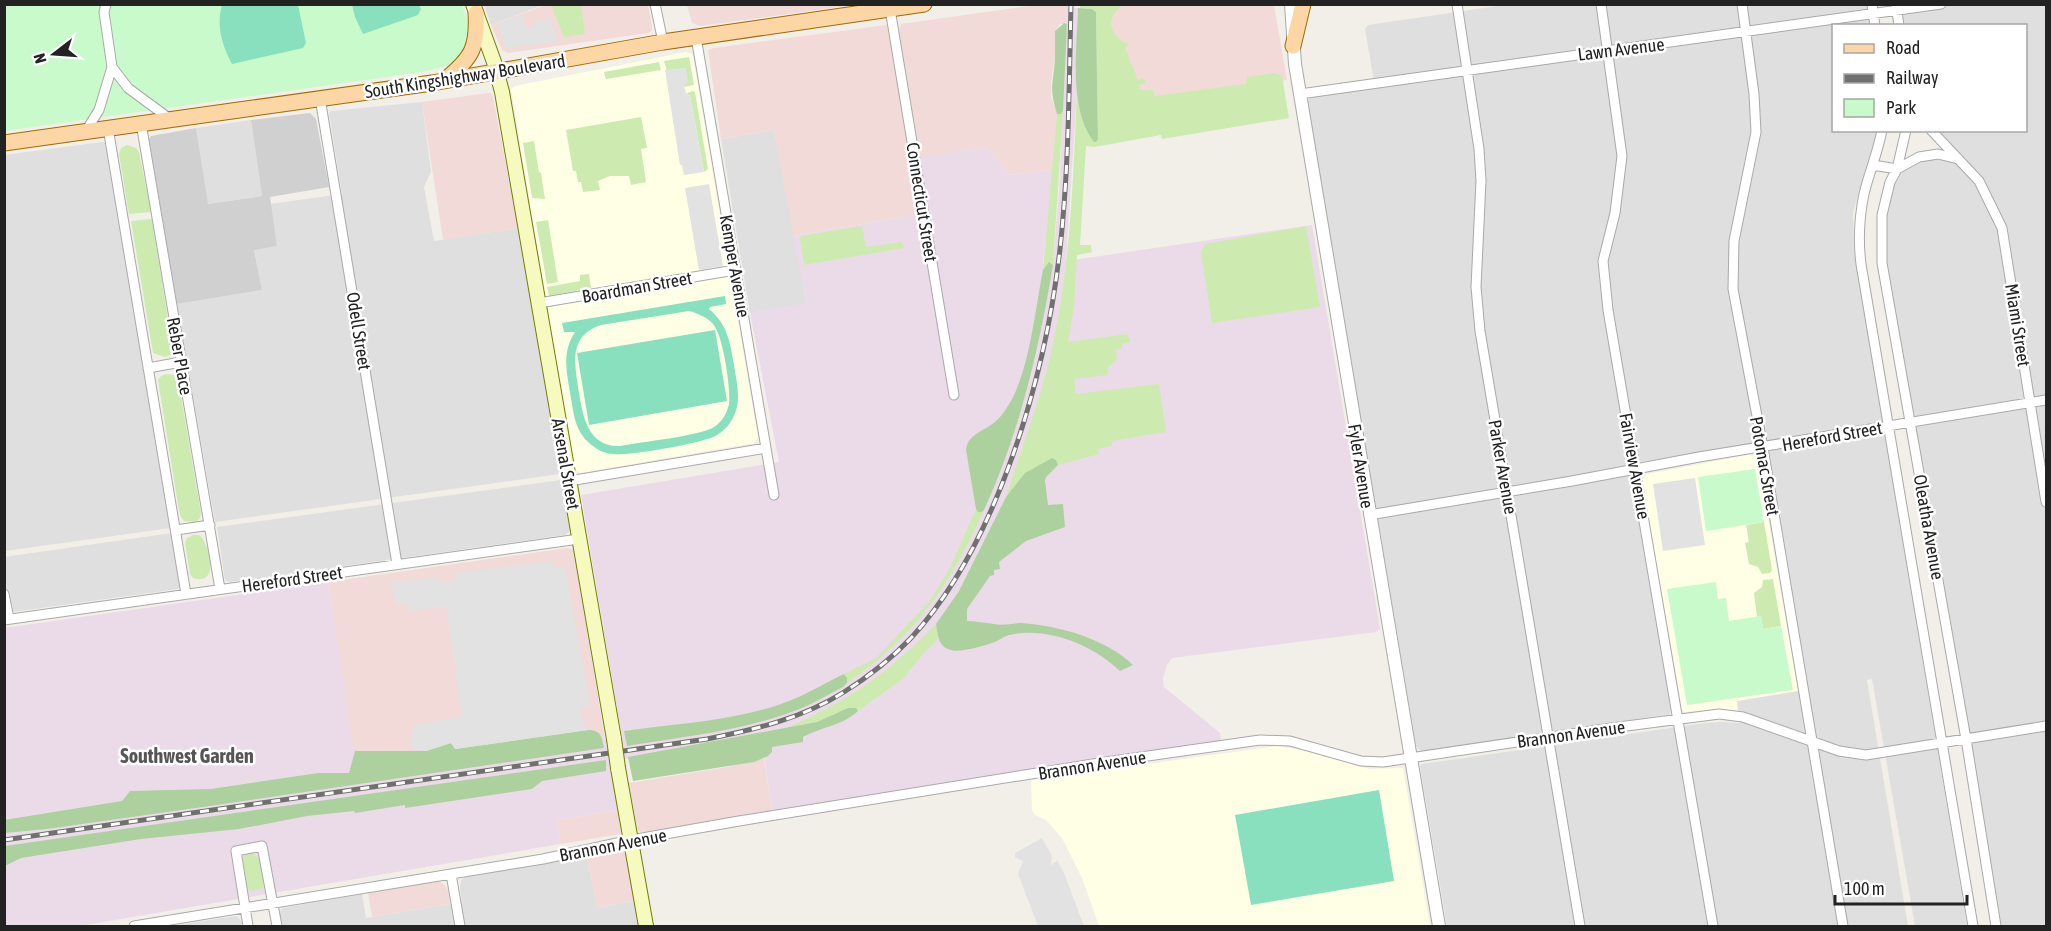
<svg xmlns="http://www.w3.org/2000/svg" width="2051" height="931" viewBox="0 0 2051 931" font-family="'Asap Condensed',sans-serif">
  <rect width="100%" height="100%" fill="#f2efe9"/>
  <path fill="#e0dfdf" d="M545,4L491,25L484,5Z
    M1511,4L1867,5L1870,25L1834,26V130L1877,131L1853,212L1854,250L1967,926H1915L1872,679L1867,680L1908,926H1447L1420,767L1422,764L1705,723L1723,722L1740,723L1736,701L1807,689L1766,441L1629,464L1671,709L1670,714L1421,751L1416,746L1308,104L1309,99L1314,96L1375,87L1365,29L1368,25Z
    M1900,5H2046V926H1999L1887,262L1885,239V214L1895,179L1902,172L1916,163L1927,160H1947L1956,150L1938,131L2026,130V26L1903,25Z
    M422,102L431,172L424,187L434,241L518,228L560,474L215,522L177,304L262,290L254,249L277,246L270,204L342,194L329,113L331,111Z
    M251,120L262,196L207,204L196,128Z
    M774,130L807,304L750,313L721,139Z
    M102,142L105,143L171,528L5,551L4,155Z
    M561,480L570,531L565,535L229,582L225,580L217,527Z
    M172,533L180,586L178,589L5,613L4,557Z
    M587,856L597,908L634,901L638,926H280L279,912L283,908L362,894L366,918L462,902L460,886L461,880L465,877Z
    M236,916L241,920L243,926H171Z"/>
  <path fill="#f2dad9" d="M648,4L652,27V31L648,33L508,53L502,50L491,25L545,5Z
    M687,5V4L853,5L700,26L692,23Z
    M1036,5H1068L1067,24H1060L1055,31V55L1051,82V97L1057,114L1053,170L1009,175L987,147L920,158L899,30L901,24Z
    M1108,5H1274L1287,80L1122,104Z
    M887,25L920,214L793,236L774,130L721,139L708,50L714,48Z
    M488,93H491L493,97L518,228L443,240L422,102Z
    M567,548L572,549L574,552L605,740L356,773L328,582Z
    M764,758L772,811L646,833L640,832L637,829L629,783L727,767Z
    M618,810L621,834L561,844L557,820Z
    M621,850L626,854L634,901L597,908L587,856Z
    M439,881L445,885L448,890L450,904L372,917L368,893Z"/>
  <path fill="#ebdbe8" d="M1067,8H1078L1077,94L1066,261L1312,225L1380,629L1376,632L1172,658L1167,665L1163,678L1164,687L1220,733L1221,741L772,811L761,734L610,762L618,810L557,820L561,844L80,926H5L4,628L328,582L357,773L622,738L581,495L779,462L750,313L807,303L793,236L920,214L911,159L987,147L1009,175L1053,170L1043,264L1053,263L1059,191Z"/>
  <path fill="#ffffe5" d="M686,52L692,54L693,57L758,438L754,443L580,473L574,469L511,89L515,86Z
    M1748,455L1754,456L1758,460L1798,691L1737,701L1738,711L1715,710L1684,712L1682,709L1642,480L1647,474Z
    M1277,746L1303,750L1369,769L1403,768L1430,926H1099L1082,878L1062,838L1046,820L1035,815L1032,810L1031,782L1033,780Z"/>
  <path fill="#d0d0d0" d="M310,113L316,119L329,187L270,197L277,246L254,250L262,290L177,304L149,139L151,136L196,128L208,204L262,196L251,120Z"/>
  <path fill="#cdebb0" d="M551,5H581L585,34L564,37Z
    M1080,5H1123C1104,18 1109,36 1129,44L1125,48L1138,80L1143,78L1145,80L1146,83L1139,85L1140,90H1153L1155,96L1246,84L1247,77L1274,73L1282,76L1289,118L1162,139L1161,135L1094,147L1086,146L1080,245H1091L1092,252L1077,255L1074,307L1068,342L1127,334L1131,342L1122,344V349L1116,350L1117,360L1108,368L1107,375L1074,379L1076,394L1159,384L1166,432L1112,441V446L1098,449L1099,454L1058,465L1056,460L1006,497C1023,444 1043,393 1054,339C1071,258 1073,176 1077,94L1084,119L1098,139L1096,12L1092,9L1080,8Z
    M689,57L694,85L684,87L686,68L667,71L664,61Z
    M659,62L661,70L606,79L604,72Z
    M692,91L695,92L708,169L704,172L690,96L686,94Z
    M1063,111L1053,265L1052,263L1043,270L1057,114H1061Z
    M641,117L647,148L641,149L646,182L631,185L629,176H610L598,181L600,190L583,192L581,182H578L576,171H573L566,130Z
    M534,141L539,172L541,173L545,199L532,198L523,143Z
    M127,145L136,148L139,152L151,212L129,214L119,154L121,148Z
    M152,219L173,350L172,354L165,357L153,353L131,221Z
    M548,220L558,282L547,284L536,222Z
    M862,226L866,247L901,242L905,248L804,265L800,238L801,236Z
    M1306,226L1320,307L1212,323L1201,252L1205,244Z
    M589,274L591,288L549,296L547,287L580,281V275Z
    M166,374L175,375L178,379L201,513L200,518L196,522L184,521L181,517L179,511L158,380L161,376Z
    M976,509L982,512L984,510C950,585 916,636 847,683V678L844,674L876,658L929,602L950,568Z
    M1764,522L1772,570L1770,573L1762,574L1758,567L1749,564L1745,543L1749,542L1746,525Z
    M193,535H199C208,540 222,587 193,578L190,574L185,543L187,538Z
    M1773,579L1781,626L1763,629L1761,616L1757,617L1754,593L1762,587L1763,580Z
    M936,624L938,639L922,655L903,679L858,711L855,708H848L817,722L788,727C849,701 890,671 936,624Z
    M247,854H253L260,859L264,884L262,889L251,891C243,884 239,868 242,858Z"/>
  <path fill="#add19e" d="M1078,8L1092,9L1096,12L1098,139L1096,142H1094C1068,108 1077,48 1078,8Z
    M1064,23L1067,24L1063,111L1061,114H1057C1048,86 1054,83 1055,56C1055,48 1055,39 1055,31Z
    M1049,262L1053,265C1039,349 1020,432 984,510L982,512H978L976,509L966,450C968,433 986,431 997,420C1003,415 1007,407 1011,401C1030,366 1035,310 1043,270Z
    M1052,458L1056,460L1058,465L1046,477L1045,481L1048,505L1063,504L1065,527L1026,541L999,562L1000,569L994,570V575L990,576L967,609V621C976,621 985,623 994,624C1003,626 1013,623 1022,623C1059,626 1105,638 1133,665L1120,671C1093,645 1047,626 1009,635C1003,637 998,641 992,643C984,646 959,653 951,650C938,647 938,635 936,624L959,591L1006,497L1025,473Z
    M844,674L847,678V683L843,687C829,694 816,702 802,708C746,731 685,736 627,746L624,731C680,723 741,721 794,699C811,692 827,682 844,674Z
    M848,708H856L858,711C842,726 821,727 803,737V742L772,747V752L768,756L754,762L633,781L628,757L817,722Z
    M588,730C601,730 602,737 604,748L210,806L47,829L5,833L4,820L122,801L130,791L211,789L318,773H349L355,751H426L451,743L455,749Z
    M606,760V771L542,781L532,789L405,808V805L355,813L354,811L307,816L239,829L141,839L21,858L7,865L5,864V846Z"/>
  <path fill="#c8facc" d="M4,5H462L471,29L472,41L452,65L421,72L5,131Z
    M1755,469L1764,522L1706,531L1698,477Z
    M1716,582L1718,599L1726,598L1729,621L1761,616L1763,629L1781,626L1793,690L1687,705L1667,589Z"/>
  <path fill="#88e0be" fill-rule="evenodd" d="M222,5H298L306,43L303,48L232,64C222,45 216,26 222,5Z
    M352,5H419L421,9L418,15L363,34L355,17Z
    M725,296L726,304L710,307L709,309C728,325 730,342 734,365C737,385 743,404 730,423C727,427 722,432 717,435C705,443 629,456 614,454C607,454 599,451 593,446C576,434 574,417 571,398C567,374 561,353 575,332H564L562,323ZM689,311C697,313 707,317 713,324C723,335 731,389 729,404C727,413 722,422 714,427C700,436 640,442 620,446C588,447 583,417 579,393C575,366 567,336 601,325Z
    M715,330L727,401L589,425L577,353Z
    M1379,790L1394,881L1251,905L1235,815Z"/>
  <path fill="#e2e2e2" d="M523,14L525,28L533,27V22L551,20L558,41L506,48L497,23Z
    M686,68L688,82L684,85V87L687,95L690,96L704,172L684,175L682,165H680L665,70Z
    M709,184L723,266L699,270L685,188Z
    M1695,478L1705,545L1663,551L1653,484Z
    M552,561L556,568L565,567L590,706L581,708L583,722L588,730L455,749L451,743L426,751L411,750L413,725L462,717L446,606L410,611L406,604L396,605L393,589L389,583L436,577L442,582L456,580V573Z
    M1042,838L1052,856L1051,866L1057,860L1064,873L1084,926H1038L1018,874L1023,861L1015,857V853Z"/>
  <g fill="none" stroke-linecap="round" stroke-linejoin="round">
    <defs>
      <path id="minor" d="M655,4L663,42
        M1457,4L1479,149L1481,181L1476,287L1480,331L1580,926
        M1601,4L1622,156L1615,213L1603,261L1608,310L1713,926
        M1742,4L1754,94L1756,132L1734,241L1733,289L1763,448L1843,926
        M1872,4L1875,26
        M1896,4L1899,26
        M890,9L954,395
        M696,37L774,495
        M112,67L128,88L170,119
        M1300,94L1941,4
        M320,98L397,564
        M141,123L220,589
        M108,128L186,594
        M1882,130C1878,152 1869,173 1864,194C1859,218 1858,240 1861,264L1973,926
        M1906,130L1897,169L1890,182L1882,215V263L1966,739L1996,926
        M1931,130L1979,181L2002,228L2046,502
        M86,131L99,110L112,67L104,12L106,4
        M1873,165L1897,169L1919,157L1938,154L1958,159
        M539,303L735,270
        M148,368L181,362
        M569,481L766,448
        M1369,515L1572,481L1699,457L2046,400
        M176,530L210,525
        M4,594L9,619
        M4,620L579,539
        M451,874L460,926
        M134,926L543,859L631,840L739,821L1099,763L1260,740L1290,741L1361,761L1383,762L1611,728L1719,714L1743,717L1839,751L1866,755L2046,726
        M248,926L236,851L262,846L277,926"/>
      <path id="tertiary" d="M1291,4L1295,64L1439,926"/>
      <path id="secondary" d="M473,4L494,62L502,92L614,739
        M618,768L646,926"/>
      <path id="primary" d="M1293,46L1303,4
        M446,79C472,58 478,47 476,13
        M4,143L432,83L663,42L924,4"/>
    </defs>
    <use href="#minor" stroke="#a9a9a9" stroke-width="11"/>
    <use href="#tertiary" stroke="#a9a9a9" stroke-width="14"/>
    <use href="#secondary" stroke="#707d05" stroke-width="16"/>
    <use href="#primary" stroke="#a06b00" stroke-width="17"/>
    <use href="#minor" stroke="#fff" stroke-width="9"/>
    <use href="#tertiary" stroke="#fff" stroke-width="12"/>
    <use href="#secondary" stroke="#f7fabf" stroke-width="14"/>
    <use href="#primary" stroke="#fcd6a4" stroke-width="15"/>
    <defs>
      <path id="rail" d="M4,840L707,739C754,730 803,718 844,692C868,677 892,658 911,638C998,544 1046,374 1060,249C1069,168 1069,86 1071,4"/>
    </defs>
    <use href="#rail" stroke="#707070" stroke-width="5"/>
    <use href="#rail" stroke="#fff" stroke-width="3" stroke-dasharray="9" stroke-linecap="butt"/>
    <defs>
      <path id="secondary-bridge" d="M614,739L618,768"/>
    </defs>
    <use href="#secondary-bridge" stroke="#707d05" stroke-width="16" stroke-linecap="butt"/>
    <use href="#secondary-bridge" stroke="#f7fabf" stroke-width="14"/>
  </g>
  <g text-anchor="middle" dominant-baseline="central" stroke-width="5" stroke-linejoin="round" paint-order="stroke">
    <g font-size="18" fill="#222" stroke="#fff">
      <text transform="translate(1621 49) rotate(-7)">Lawn Avenue</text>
      <text transform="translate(465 76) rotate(-9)">South Kingshighway Boulevard</text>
      <text transform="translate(922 202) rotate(81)">Connecticut Street</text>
      <text transform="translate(735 266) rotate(80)">Kemper Avenue</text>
      <text transform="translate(637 287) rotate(-10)">Boardman Street</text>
      <text transform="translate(2018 325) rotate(81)">Miami Street</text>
      <text transform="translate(359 331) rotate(81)">Odell Street</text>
      <text transform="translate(180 356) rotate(80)">Reber Place</text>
      <text transform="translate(1832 436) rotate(-10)">Hereford Street</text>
      <text transform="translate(566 464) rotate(80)">Arsenal Street</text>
      <text transform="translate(1361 466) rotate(81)">Fyler Avenue</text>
      <text transform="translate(1635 466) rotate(80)">Fairview Avenue</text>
      <text transform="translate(1765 466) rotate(80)">Potomac Street</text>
      <text transform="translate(1503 467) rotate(80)">Parker Avenue</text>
      <text transform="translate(1929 527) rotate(80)">Oleatha Avenue</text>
      <text transform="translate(292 579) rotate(-8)">Hereford Street</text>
      <text transform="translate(1571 734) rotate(-8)">Brannon Avenue</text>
      <text transform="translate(1092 765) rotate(-9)">Brannon Avenue</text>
      <text transform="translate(613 845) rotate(-11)">Brannon Avenue</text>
    </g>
    <g font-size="20" font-weight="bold" fill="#555" stroke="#fff">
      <text x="187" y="755">Southwest Garden</text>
    </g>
  </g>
  <rect width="2051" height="931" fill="none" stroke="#222222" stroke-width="12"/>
  <rect x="1832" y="24" width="195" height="108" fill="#ffffff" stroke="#a7a7a7" stroke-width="1.5"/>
  <rect x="1844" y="44" width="30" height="9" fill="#fcd6a4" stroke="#a7a7a7" stroke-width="1.5"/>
  <text x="1886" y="54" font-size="18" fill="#222222">Road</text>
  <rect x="1844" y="74" width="30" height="9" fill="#707070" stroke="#a7a7a7" stroke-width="1.5"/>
  <text x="1886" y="84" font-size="18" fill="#222222">Railway</text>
  <rect x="1844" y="99" width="30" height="18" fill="#c8facc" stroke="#a7a7a7" stroke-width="1.5"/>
  <text x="1886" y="114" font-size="18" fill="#222222">Park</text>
  <g transform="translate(54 54) rotate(253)" stroke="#ffffff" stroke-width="4.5" paint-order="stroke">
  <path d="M0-4.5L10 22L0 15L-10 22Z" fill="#222222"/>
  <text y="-9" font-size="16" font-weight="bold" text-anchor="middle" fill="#222222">N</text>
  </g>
  <path d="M1835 895v9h132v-9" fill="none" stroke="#222222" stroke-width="3"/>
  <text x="1844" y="895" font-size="18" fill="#222222" stroke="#ffffff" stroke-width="4.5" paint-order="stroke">100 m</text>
</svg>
